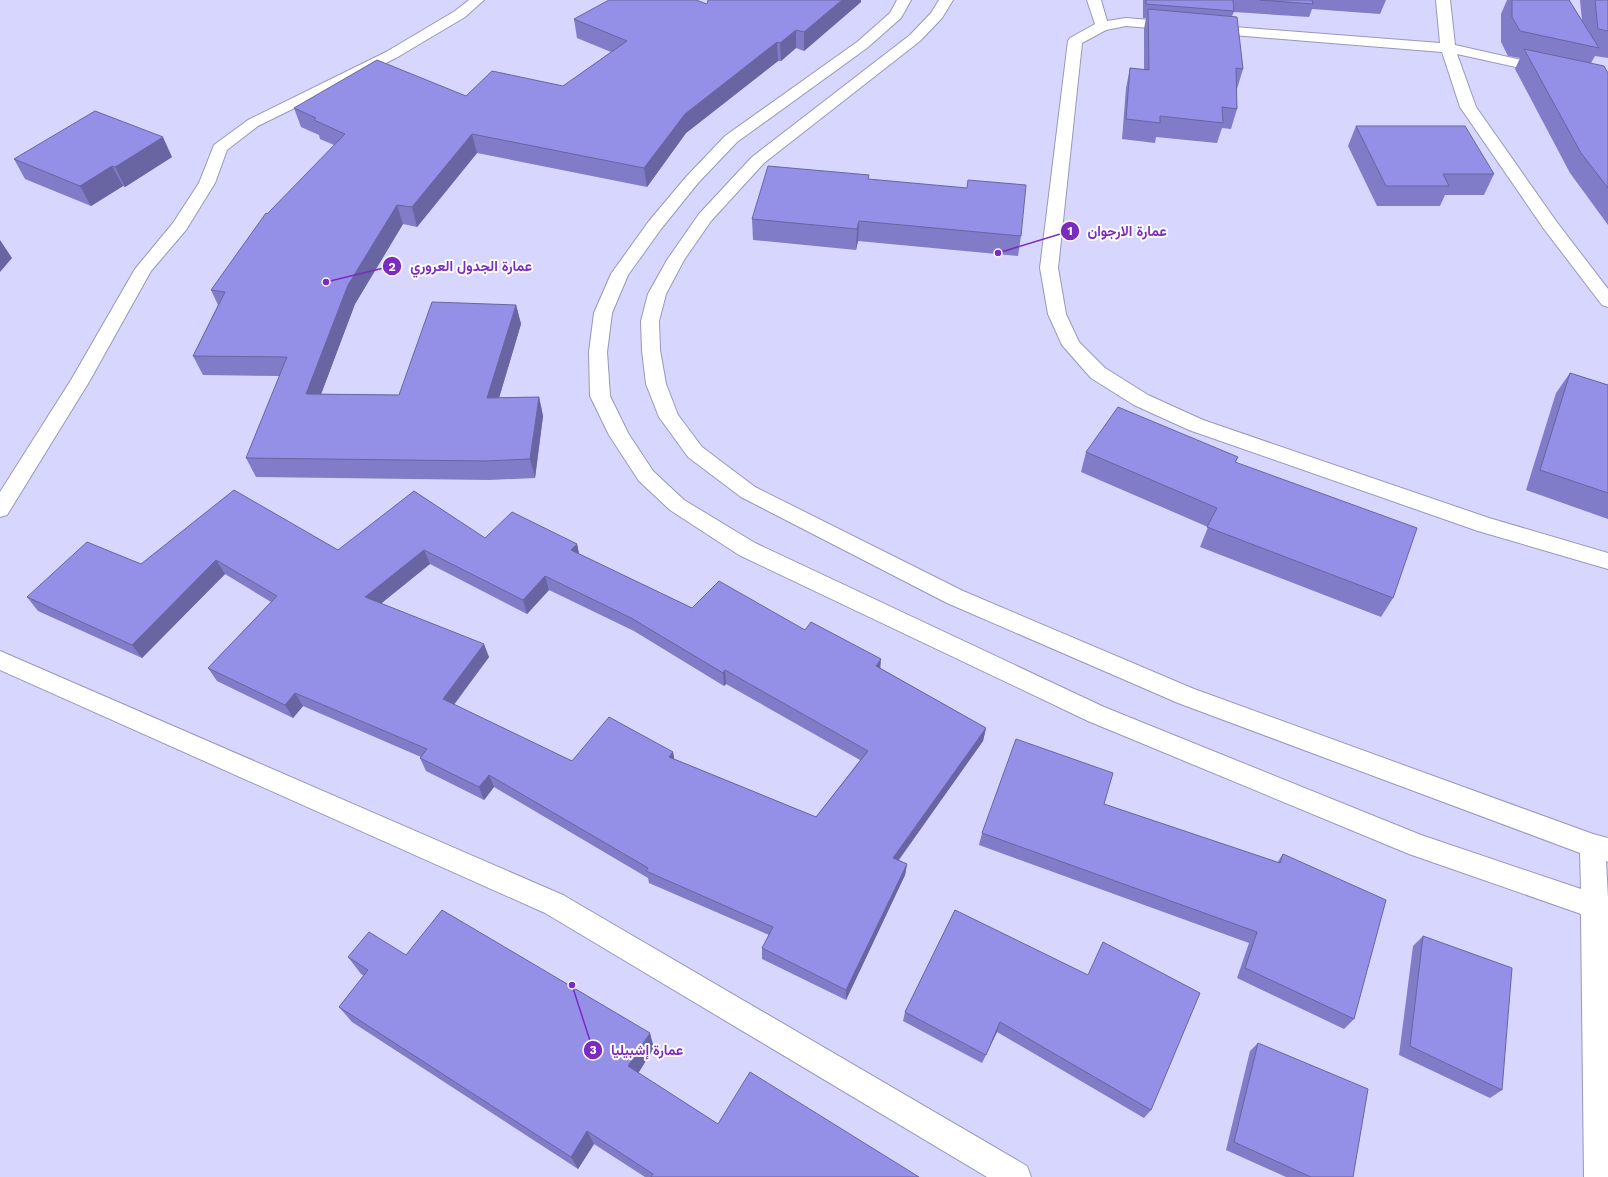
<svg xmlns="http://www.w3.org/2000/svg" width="1608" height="1177" viewBox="0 0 1608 1177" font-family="'Work Sans',Vazirmatn,sans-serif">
  <rect width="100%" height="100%" fill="#d6d6fe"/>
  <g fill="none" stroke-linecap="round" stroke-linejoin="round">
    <defs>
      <path id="minor" d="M469,0H484L465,17L396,58L258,126L227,150L215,183L186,230L151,271L89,382L7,515L0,517V492L71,380L135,269L173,223L199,183L214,145L248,120L386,52L455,11Z
        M897,0H911L901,18L867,48L737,142L698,183L661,229L628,275L612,313L607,352L610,396L628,433L653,471L684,500L755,543L1104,707L1421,835L1581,889L1580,853L1178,703L947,603L741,497L688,457L659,417L646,384L642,350L641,321L648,294L667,260L699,214L752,157L910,35L931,13L939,0H953L942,18L920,41L764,163L711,221L684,260L666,294L659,321L660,350L666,384L678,415L702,447L755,487L963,591L1194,689L1593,834L1608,838V862L1606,861L1608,898V1177H1584L1581,914L1409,854L1088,721L739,555L670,510L639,481L609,435L590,396L589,352L594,313L611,274L649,221L686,177L725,136L857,42L890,13Z
        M1087,0H1101L1107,21L1126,18L1174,22L1179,23L1181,26L1179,29L1174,30L1126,26L1106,30L1082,43L1058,268L1066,314L1079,342L1105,368L1148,395L1203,420L1489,518L1608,553V569L1478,531L1189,430L1134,405L1091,378L1062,345L1048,314L1040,268L1068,41L1070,38L1095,24Z
        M1436,0H1450L1455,45L1552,67L1554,70L1552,73L1547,74L1457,54L1476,107L1556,221L1608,289V307L1602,305L1544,229L1460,107L1442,52L1209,33L1204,32L1202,29L1204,26L1209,25L1440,43Z"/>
      <path id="tertiary" d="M0,651L563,895L1027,1166L1031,1177H987L545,913L0,670Z"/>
    </defs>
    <use href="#minor" stroke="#9898bd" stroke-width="2"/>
    <use href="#tertiary" stroke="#9898bd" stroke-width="2"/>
    <use href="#minor" fill="#fff" fill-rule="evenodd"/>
    <use href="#tertiary" fill="#fff" fill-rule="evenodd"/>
  </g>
  <path fill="#807cc7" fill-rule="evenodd" d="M1143,0H1386L1380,14L1312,9L1309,17L1234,12L1232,16L1243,69L1237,89V109L1231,129L1222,128L1217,143L1156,137L1155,143L1122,139L1126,88L1130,68L1144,70V29L1146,18H1143Z
    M1507,0H1569L1582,21L1580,0H1608V58L1595,56L1591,63L1608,73V225L1570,173L1515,69L1520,58L1508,56L1501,42V14Z
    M861,2L804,51L796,48L781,61H778L686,133L647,187L477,153L417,227L403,224L355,304L321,394L399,395L516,305L521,324L499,398L539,397L543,416L535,478L490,480L256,477L246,458L280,376L203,375L193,356L218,305L211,290L334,145L320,139L319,135L301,127L294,108L466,96L563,86L611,52L577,38L574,19L707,4Z
    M1356,126L1494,174L1484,195H1445L1440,206H1377L1348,146Z
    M172,157L125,187L123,186L91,206L25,179L14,159Z
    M869,179L1021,236L1018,256L858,241L856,250L753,240L752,219Z
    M1570,373L1608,385V519L1526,490L1556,393Z
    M1086,452L1238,457L1236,462L1393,598L1381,617L1200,547L1208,527L1081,472Z
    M485,538L577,544L579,554L692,608L805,630L880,668L986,728L983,741L899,860L907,864L905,875L846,1000L762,959V948L769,935L649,883L648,878L494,787L484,800L426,771L420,758L421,757L303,706L293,718L217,681L208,668L271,602L225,574L142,658L38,611L27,597L141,564ZM430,564L527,614L549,590L634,631L724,686L726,684L860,760L816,817L674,759L673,752L572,761L454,705L489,657L381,603Z
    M1104,804L1277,863L1283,854L1354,1019L1344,1029L1237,978L1249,943L979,845L982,833Z
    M955,910L1151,1110L1144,1118L997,1032L982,1063L903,1021L905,1012Z
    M1423,936L1502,1090L1490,1098L1399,1055L1413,946Z
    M406,955L654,1048L638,1073L718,1124L919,1177H645L594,1144L578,1169L352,1022L339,1007L364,976L361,974L348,957Z
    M1258,1043L1353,1177H1286L1226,1150L1250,1051Z"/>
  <path fill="#6865a2" d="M842,0H861V2L804,51V32Z
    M796,30V48L781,61L780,43Z
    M777,42L778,61L686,133L647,187L644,168L685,114Z
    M472,134L477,153L417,227L412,207Z
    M163,137L172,157L125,187L115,167Z
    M112,166L123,186L91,206L80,186Z
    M397,205L403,224L355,304L314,413L306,394L348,285Z
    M859,221L858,241L856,250L857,229Z
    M0,240L12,258L0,272Z
    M516,305L521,324L493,418L487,398Z
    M539,397L543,416L535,478L530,459Z
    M577,544L580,558L571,550Z
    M424,550L430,564L372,611L365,597Z
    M216,560L225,574L142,658L132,645Z
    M545,576L549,590L527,614L523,600Z
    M484,644L489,657L448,712L443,699Z
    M881,659L880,673L876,666Z
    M725,670L726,684L724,686L723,673Z
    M295,693L303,706L293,718L285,705Z
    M986,728L983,741L892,869L893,858Z
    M673,752L675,764L669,757Z
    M489,775L494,787L484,800L479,787Z
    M907,864L905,875L846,1000V990Z
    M1000,1022L997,1032L982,1063L986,1055Z
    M650,1033L654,1048L634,1080L628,1066Z
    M587,1131L594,1144L578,1169L571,1157Z"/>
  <path fill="#9590e7" stroke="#6865a2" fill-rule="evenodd" d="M609,0H696L707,4L708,0H842L804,32L796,30L780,43L777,42L685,114L644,168L472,134L412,207L397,205L348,285L306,394L399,395L432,302L516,305L487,398L539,397L530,459L485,461L246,458L287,357L193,356L225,292L211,290L266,213L267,214L345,134L314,120L316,118L294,108L377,60L466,96L492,71L563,86L627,41L574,19Z
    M1146,0H1233L1234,11L1146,4Z
    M1260,0H1312L1313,4Z
    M1512,0H1569L1599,48L1520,31L1512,17Z
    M1595,0H1608V31L1598,29Z
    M1148,9L1237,17L1243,69L1236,68L1237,109L1222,107L1223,123L1160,116V123L1126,119L1130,68L1149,70Z
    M1524,49L1604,66L1608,73V188L1581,153Z
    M95,111L163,137L115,167L112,166L80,186L14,159Z
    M1356,126H1465L1494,174H1443L1449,186H1386Z
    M768,166L869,175L868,179L967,188L968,180L1026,185L1021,236L859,221L857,229L752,219Z
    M1570,373L1608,385V493L1540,470Z
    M1118,407L1238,457L1235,462L1417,528L1393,598L1207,527L1217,508L1086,452Z
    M234,490L338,550L414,491L485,538L512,512L577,544L571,550L692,608L719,581L805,630L811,622L881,659L876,666L986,728L893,858L907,864L846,990L762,948L773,927L646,871L648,868L489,775L479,787L420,758L427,749L295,693L285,705L208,668L277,596L216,560L132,645L27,597L87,542L141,564ZM424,550L523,600L545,576L631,618L723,673L725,670L868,751L816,817L669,757L673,752L609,717L572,761L443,699L484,644L365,597Z
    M1016,739L1113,773L1104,804L1280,863L1283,854L1386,900L1354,1019L1245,968L1257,932L982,833Z
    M442,910L650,1033L628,1066L718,1124L750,1072L919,1177H651L653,1174L587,1131L571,1157L339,1007L368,970L348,957L369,932L406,955Z
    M955,910L1088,975L1103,942L1200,993L1151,1110L1000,1022L986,1055L905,1012Z
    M1423,936L1512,968L1502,1090L1410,1046Z
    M1258,1043L1368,1089L1353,1177H1311L1234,1142Z"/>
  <path fill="none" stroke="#7b2cbf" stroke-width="1.5" d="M998 253L1070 231M326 282L392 266M572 985L593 1050"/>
  <g fill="#7b2cbf" stroke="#fcfcfc" stroke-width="1.5">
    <circle cx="998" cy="253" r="4"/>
    <circle cx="326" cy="282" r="4"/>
    <circle cx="572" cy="985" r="4"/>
    <circle cx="1070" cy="231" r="10"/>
    <circle cx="392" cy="266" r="10"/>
    <circle cx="593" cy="1050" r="10"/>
  </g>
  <g font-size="12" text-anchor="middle" font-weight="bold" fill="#fff">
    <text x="1070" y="235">1</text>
    <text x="392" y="271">2</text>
    <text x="593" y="1054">3</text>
  </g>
  <g font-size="14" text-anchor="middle" font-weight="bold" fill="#7b2cbf" stroke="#fcfcfc" stroke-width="4" stroke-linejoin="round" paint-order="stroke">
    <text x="1127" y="236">عمارة الارجوان</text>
    <text x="471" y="271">عمارة الجدول العروري</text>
    <text x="647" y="1055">عمارة إشبيليا</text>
  </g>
</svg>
